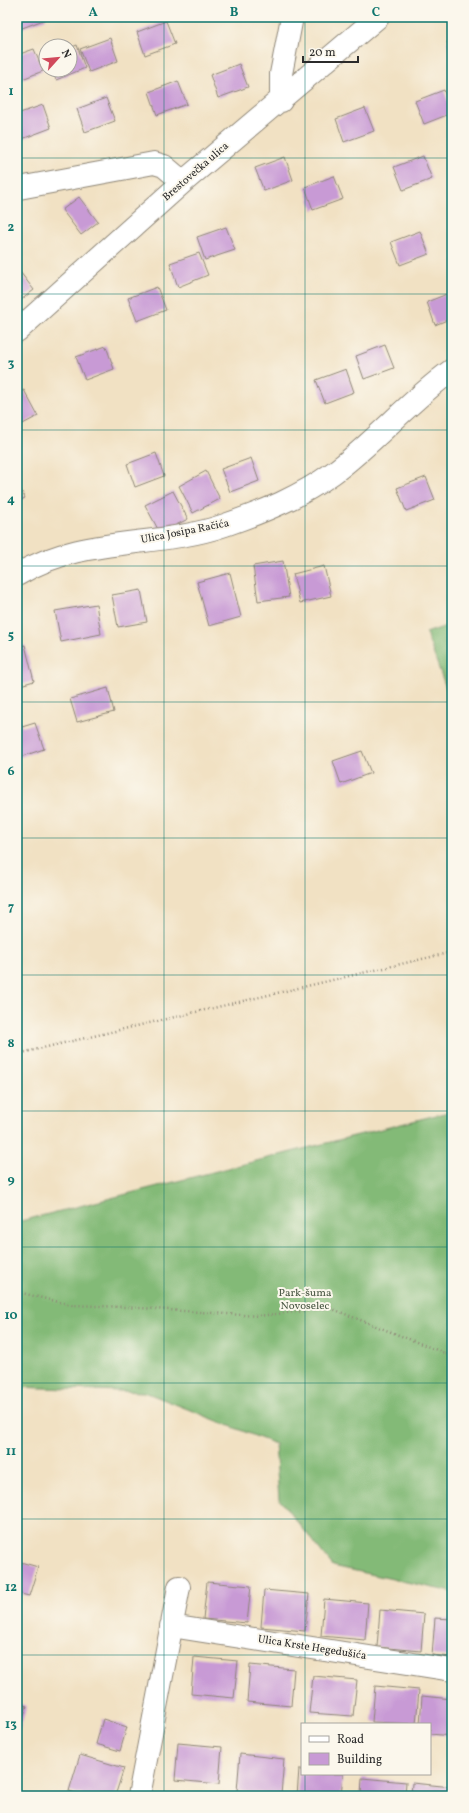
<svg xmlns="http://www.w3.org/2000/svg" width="469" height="1813" viewBox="0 0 469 1813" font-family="Vollkorn,serif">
  <rect width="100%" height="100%" fill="#fbf7ec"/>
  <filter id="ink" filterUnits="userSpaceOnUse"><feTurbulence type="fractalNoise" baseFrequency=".025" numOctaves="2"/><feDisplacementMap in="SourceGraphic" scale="8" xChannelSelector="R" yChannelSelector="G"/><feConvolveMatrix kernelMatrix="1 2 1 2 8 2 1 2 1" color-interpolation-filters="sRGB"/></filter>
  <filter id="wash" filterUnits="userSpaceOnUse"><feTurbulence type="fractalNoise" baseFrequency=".012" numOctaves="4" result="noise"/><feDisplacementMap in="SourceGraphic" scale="16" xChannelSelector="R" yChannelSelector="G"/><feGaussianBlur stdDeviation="0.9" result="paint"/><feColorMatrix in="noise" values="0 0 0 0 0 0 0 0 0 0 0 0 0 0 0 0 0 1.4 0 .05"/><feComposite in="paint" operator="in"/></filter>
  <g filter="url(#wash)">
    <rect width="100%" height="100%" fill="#f1e1c3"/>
    <path fill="#83ba77" stroke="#577251" d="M452,624V704L426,633Z
      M452,1111V1592L333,1566L279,1499L275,1444L145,1392L17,1387V1222Z"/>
    <g id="blocks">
      <path fill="#c89ad5" d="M17,17H45L46,19L17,30Z
        M166,21L175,44L145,55L137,32Z
        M110,38L118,61L89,72L80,49Z
        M452,40V55L447,42Z
        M77,45L85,68L56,80L52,70H70V48Z
        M34,49L43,71L17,81V55Z
        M239,64L248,87L218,98L210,75Z
        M178,81L187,104L157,115L149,92Z
        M444,90L452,113L424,124L415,101Z
        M106,98L115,121L85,132L77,109Z
        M43,105L51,128L22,139L17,125V114Z
        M365,108L374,131L344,142L336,119Z
        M423,156L432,179L403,190L394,167Z
        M285,157L293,180L264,191L255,168Z
        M334,176L343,199L313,210L305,187Z
        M79,197L98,222L81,235L62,210Z
        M226,227L235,250L205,260L197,237Z
        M420,231L429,254L400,265L391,242Z
        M199,253L208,275L178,287L170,263Z
        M17,268L34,290L17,303Z
        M157,287L166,310L137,321L128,298Z
        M452,292V318L435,325L427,302Z
        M385,345L394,368L364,379L356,356Z
        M106,346L114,369L85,380L76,357Z
        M346,369L354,392L325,403L316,380Z
        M24,390L38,416L17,427V393Z
        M156,453L164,476L135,487L127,464Z
        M251,458L259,481L230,492L221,469Z
        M206,471L220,499L193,513L179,486Z
        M426,477L435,500L406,511L397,488Z
        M17,482L25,498L17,502Z
        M173,491L188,519L160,533L145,505Z
        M283,561L289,597L258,601L253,566Z
        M324,566L331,596L300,603L293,574Z
        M230,573L241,617L209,626L197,582Z
        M141,590L147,622L118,627L112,595Z
        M96,604L101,634L61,642L55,611Z
        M25,645L34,681L17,686V647Z
        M108,688L114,712L77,722L70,699Z
        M17,712L22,727L35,723L44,749L17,758Z
        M362,751L371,773L341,784L333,761Z
        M17,1561L38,1567L29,1596L17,1593Z
        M207,1582L251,1586L247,1623L203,1619Z
        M264,1590L309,1594L305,1631L261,1627Z
        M324,1599L368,1603L365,1640L321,1636Z
        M380,1610L424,1614L421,1651L377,1647Z
        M435,1618L452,1619V1657L432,1655Z
        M194,1657L238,1661L234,1698L191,1694Z
        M250,1665L294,1669L291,1706L247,1702Z
        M313,1676L357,1680L353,1716L309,1713Z
        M375,1686L419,1690L416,1724L372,1722Z
        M422,1696L452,1699V1736L430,1734V1724H420Z
        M17,1703L27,1706L19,1731H17Z
        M103,1719L127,1727L120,1751L96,1744Z
        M178,1743L222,1747L219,1784L175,1780Z
        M240,1754L284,1759L281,1795L237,1791Z
        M80,1755L124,1768L115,1796H86L69,1791Z
        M299,1769H302V1774H343L341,1796H297Z
        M362,1778L406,1782L405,1796H361Z
        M412,1783L452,1787V1796H411Z"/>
    </g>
  </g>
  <g filter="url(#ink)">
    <use href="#blocks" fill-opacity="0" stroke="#8e8677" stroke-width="1"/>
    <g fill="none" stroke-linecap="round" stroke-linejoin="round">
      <defs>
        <path id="minor" d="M281,101V74L292,17
          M19,188L154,163L164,166L183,182
          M17,331L183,182L378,17
          M17,575C82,535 156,549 225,525C263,512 300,497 333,473C375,442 409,401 452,370
          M171,1626L452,1670
          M139,1796L179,1587"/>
      </defs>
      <use href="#minor" stroke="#8e8677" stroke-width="24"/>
      <path stroke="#8e8677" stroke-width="2.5" stroke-dasharray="1 3" stroke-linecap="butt" d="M17,1054L452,952
        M17,1292L72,1305L125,1307L258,1316L330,1308L452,1356"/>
      <use href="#minor" stroke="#fff" stroke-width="22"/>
    </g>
  </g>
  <path fill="none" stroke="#0f766e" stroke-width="1" stroke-opacity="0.55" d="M164,17V1796M305,17V1724M17,158H452M17,294H452M17,430H452M17,566H452M17,702H452M17,838H452M17,975H452M17,1111H452M17,1247H452M17,1383H452M17,1519H452M17,1655H452M305,1774V1796"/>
  <g text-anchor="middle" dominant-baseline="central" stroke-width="4" stroke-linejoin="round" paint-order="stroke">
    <g font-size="11" fill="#2b2b2b" stroke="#fbf7ec">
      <text transform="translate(196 172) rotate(-41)">Brestovečka ulica</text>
      <text transform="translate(185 532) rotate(-11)">Ulica Josipa Račića</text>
      <text transform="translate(312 1648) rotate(9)">Ulica Krste Hegedušića</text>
    </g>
    <g font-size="11" fill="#495743" stroke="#fbf7ec">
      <text x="305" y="1293">Park-šuma<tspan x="305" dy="13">Novoselec</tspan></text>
    </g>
  </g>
  <rect width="469" height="1813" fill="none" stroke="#fbf7ec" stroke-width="44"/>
  <rect x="301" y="1723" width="130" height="52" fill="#fbf7ec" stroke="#a8a59f"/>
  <rect x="309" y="1736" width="20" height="6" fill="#ffffff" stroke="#a8a59f"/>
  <text x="337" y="1743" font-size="12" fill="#2b2b2b">Road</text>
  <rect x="309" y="1753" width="20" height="12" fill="#c89ad5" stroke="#a8a59f"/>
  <text x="337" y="1763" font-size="12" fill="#2b2b2b">Building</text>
  <g transform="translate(58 58) rotate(63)"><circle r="19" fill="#fbf7ec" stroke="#a8a59f"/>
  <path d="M0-3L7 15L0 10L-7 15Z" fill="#d1495b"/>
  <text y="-6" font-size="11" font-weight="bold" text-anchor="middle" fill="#2b2b2b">N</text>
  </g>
  <path d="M303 56v6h55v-6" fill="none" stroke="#2b2b2b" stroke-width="2"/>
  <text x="309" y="56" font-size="12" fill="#2b2b2b" stroke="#fbf7ec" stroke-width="3" paint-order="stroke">20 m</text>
  <rect x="22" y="22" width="425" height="1769" fill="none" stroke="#0f766e" stroke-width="1.5"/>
  <g font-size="13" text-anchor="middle" font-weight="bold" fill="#0f766e">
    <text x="93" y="16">A</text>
    <text x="234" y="16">B</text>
    <text x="376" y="16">C</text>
    <text x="11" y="95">1</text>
    <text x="11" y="231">2</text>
    <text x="11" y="367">3</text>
    <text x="11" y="503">4</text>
    <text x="11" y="639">5</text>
    <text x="11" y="775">6</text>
    <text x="11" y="911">7</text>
    <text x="11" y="1047">8</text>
    <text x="11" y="1183">9</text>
    <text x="11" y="1319">10</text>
    <text x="11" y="1455">11</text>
    <text x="11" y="1591">12</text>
    <text x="11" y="1728">13</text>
  </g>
</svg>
